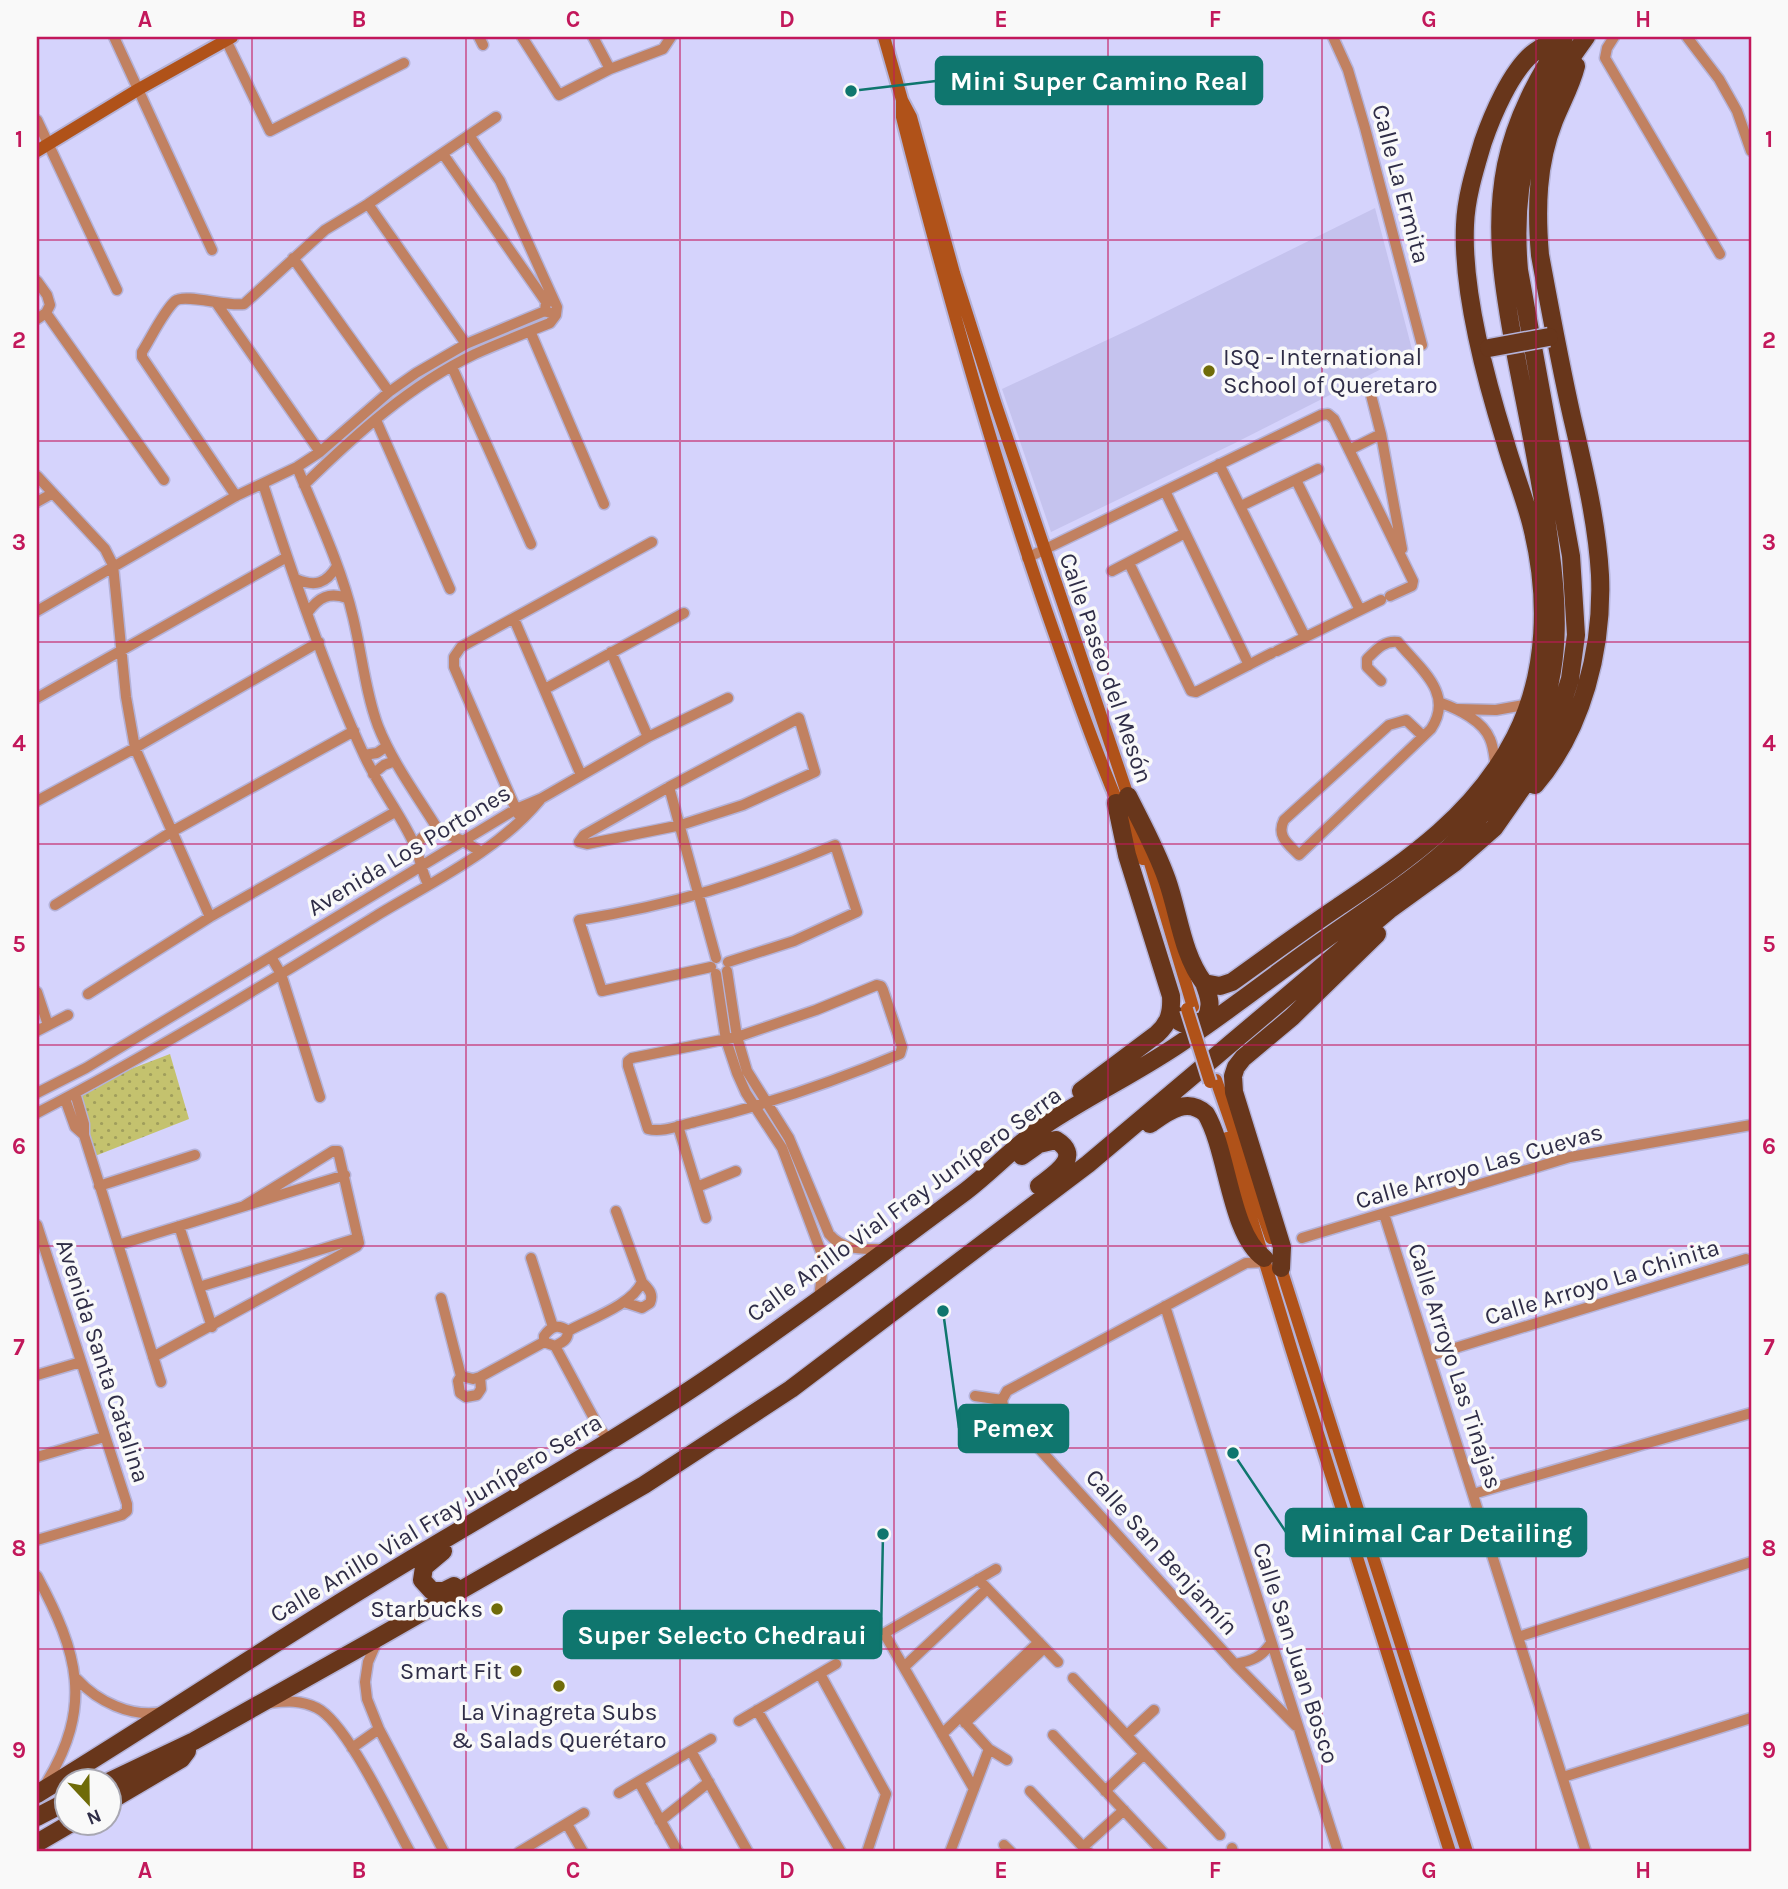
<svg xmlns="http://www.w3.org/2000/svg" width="1788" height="1889" viewBox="0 0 1788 1889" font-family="Karla,sans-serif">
  <defs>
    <pattern id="park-dots" width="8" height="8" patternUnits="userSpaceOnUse" patternTransform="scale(1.75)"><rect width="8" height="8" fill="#c4c26e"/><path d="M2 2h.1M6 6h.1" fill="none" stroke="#a09e5c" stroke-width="1.8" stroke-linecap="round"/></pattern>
  </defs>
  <rect width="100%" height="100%" fill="#d5d3fc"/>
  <path fill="#c5c3ee" d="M1375,208L1413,353L1233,444L1051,532L1002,389L1137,326Z"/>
  <path fill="url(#park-dots)" d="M170,1054L189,1119L95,1156L76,1090Z"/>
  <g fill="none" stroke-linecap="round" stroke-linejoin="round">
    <defs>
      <path id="street" d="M114,37L212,250
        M479,37L483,45
        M522,37L559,95L610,69L663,49L671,37
        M593,37L610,69
        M1333,37L1348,70L1365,128L1422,345
        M1614,37L1607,48L1605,58L1720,254
        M1687,37L1719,79L1737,111L1751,151
        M226,40L270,131L404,63
        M37,120L117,290
        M443,154L546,302L545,311
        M368,204L466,344
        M293,258L389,392
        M37,281L47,295L50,305L46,313L37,319
        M217,304L320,452
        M46,313L164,480
        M530,331L604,504
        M452,367L531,544
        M1371,395L1381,434L1402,549
        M376,420L450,589
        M1349,450L1381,434
        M1219,464L1305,637
        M297,467C317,516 341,566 353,617C362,654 365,691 378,726C393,764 419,798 440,833
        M37,476L105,549L113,565L126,697L135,748L210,917
        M1296,480L1360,610
        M263,484C292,573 325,670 364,755C378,786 400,813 414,844C420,856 421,871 428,884
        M304,485C355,435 410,385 475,354C500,343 525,333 550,323L556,315L557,307L500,181L469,135
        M1165,491L1249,665
        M236,496L142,357V352C151,338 163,312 175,301C185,293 227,307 244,304L325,230L368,204L496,117
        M37,502L53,493
        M1241,506L1318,469
        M1027,558L1321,415L1328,414L1334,419L1413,581L1412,586L1390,596
        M1129,563L1191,691L1196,692L1272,653
        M1112,571L1185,533
        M296,579C315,587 326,584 337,566
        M37,611L236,496L297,467L320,452L389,392L416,373L466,344L545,311L556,315
        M308,612C319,597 329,592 347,598
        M514,619L581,775
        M1277,651L1381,600
        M611,652L648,737
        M1381,681L1367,667V659C1376,650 1384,640 1398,642C1419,668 1455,693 1431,729L1299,855C1288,844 1276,836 1284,820L1389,725L1406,720L1423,736
        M545,689L684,613
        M37,698L287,557
        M1441,703C1458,709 1483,721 1490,739C1494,748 1494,758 1496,767
        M1457,709L1496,710L1529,704
        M799,718L815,772L743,805L681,825L587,844L579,842L584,835L669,787Z
        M364,755L377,753L387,746
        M373,774L384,765L395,761
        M669,787L716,958
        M37,801L135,748L319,642
        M518,814L454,667V657L461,647L652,542
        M416,847C428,818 463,840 481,852
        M55,905L173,831L354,731
        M271,957L281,974L320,1097
        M711,967L602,991L579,920C673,905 748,882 835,845L857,912L794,941L728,962
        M727,971L737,1037L747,1071L789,1138L829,1234C843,1251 864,1249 884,1249
        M716,974L726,1040L737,1073L746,1093L782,1148L821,1252L823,1266L819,1298
        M877,985L881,986L883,990L902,1047L900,1054C833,1082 766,1105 695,1122C681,1125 662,1133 648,1129L628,1066V1061L632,1058L737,1037L816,1010Z
        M37,992L48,1025
        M88,994L210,917L395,812
        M37,1031L68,1015
        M37,1093L86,1068L516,809L542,798L648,737L728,698
        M75,1093L84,1124V1135L161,1382
        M65,1099L75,1127L84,1135
        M37,1113C153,1053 265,984 376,916C432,882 498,851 540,800
        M678,1126L706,1218
        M99,1186L195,1155
        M697,1187L736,1171
        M616,1211L642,1282C648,1289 654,1293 650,1303L642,1308L624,1302
        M1384,1214L1586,1852
        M37,1225L127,1504V1511L122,1515L37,1540
        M179,1226L212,1327
        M1302,1238L1570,1157L1751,1125
        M118,1245L345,1175
        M531,1258L553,1327
        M199,1287L358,1238
        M441,1298L461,1376L458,1381L460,1393L466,1397L477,1395L481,1389L480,1377
        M1165,1306L1338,1852
        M568,1331C590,1319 632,1305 642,1282
        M555,1346C563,1342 568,1340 568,1331C558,1324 551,1326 544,1336V1342L555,1346L598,1426L609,1441
        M1429,1356L1746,1259
        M153,1357L357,1246L359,1243L338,1151H333L244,1206
        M37,1375L81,1362
        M461,1376L473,1379L480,1377L544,1342
        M975,1396L1002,1400
        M1002,1400L1004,1410L1235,1664L1296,1726
        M1002,1400L1007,1391L1246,1263L1265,1262
        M37,1457L104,1437
        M1473,1494L1751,1413
        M37,1576C78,1653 94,1706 45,1785
        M978,1579L1058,1662
        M884,1633L974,1789
        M1518,1637L1751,1562
        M378,1639L368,1662L365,1682L367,1699L379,1729L444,1852
        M864,1645L996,1569
        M1235,1664C1252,1661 1262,1657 1271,1643
        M904,1667L987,1589
        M820,1674L886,1794L867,1852
        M1073,1678L1220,1835
        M77,1679C97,1701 131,1718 162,1712
        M270,1703C287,1701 301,1700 317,1708C347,1723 392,1820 410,1852
        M757,1710L841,1852
        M963,1720L989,1749L1007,1760
        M739,1721L836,1664
        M965,1723L1044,1648
        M942,1734L1039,1642
        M1053,1735L1163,1852
        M1127,1735L1154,1710
        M352,1748L379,1729
        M691,1751L748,1852
        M1563,1777L1751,1718
        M639,1782L678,1852
        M1030,1791L1088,1852
        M1105,1791L1144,1754
        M619,1793L711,1739
        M660,1821L709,1782
        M567,1824L583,1852
        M1004,1845L1011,1852
        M1083,1847L1124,1810
        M1232,1848L1233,1852
        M519,1852L584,1813
        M950,1852L989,1749"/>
      <path id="secondary" d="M884,37L902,100L911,117L954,273L995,402L1130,802
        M902,101V117C947,294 996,469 1057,641C1083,715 1109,788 1143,859
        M37,151L139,89L232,37
        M1145,846L1193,1007
        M1216,1080L1271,1238
        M1227,1138L1291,1348L1450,1852
        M1279,1262L1467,1852"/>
      <path id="highway" d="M1535,785C1583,729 1603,648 1600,575C1597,522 1584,468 1572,417C1560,364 1550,309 1540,255C1536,209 1537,164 1554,121C1561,103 1571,86 1576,66
        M1128,796C1142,824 1157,851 1167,880C1179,914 1182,954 1204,983L1220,986L1232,982C1267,957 1302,931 1338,907C1409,859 1475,815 1515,737C1548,673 1549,596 1532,527C1525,498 1513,470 1505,441C1485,377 1462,292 1465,225C1466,197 1475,169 1483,142C1492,116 1510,73 1532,54C1540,47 1552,42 1561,37
        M1171,1010L1180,1022L1186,1025L1205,1020C1213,1007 1209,996 1204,983
        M1081,1091L1157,1034C1169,1023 1172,1013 1171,996L1127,855L1116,803
        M1150,1124C1167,1112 1187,1096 1206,1114C1228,1151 1230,1234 1264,1258
        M1022,1156L1039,1144L1056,1140C1084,1157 1053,1175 1039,1186
        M1281,1268L1282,1247L1234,1092L1233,1076L1236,1067L1243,1058L1292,1017L1377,934
        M443,1551L424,1567L422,1580L432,1591H444L454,1586
        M108,1782L194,1741L379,1637L644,1485L791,1389L1088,1164L1389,910L1454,863L1494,828L1529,778L1555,726L1570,679L1576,635L1571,556L1519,270C1511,178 1531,111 1586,37
        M37,1794C147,1727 254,1655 364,1588C477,1518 595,1454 705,1380C794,1320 880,1255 966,1191C993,1170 1017,1144 1045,1125C1091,1094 1143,1070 1188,1038C1234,1007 1278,972 1324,940C1415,876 1493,832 1537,724C1561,666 1558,607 1550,547C1542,483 1528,419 1516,356C1504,292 1493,230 1506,165C1516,117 1538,77 1564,37
        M108,1802L181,1759L187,1751
        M37,1817L66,1802
        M37,1843L73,1822"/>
    </defs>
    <use href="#street" stroke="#b4b2d8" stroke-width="13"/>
    <use href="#secondary" stroke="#b4b2d8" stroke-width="16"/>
    <use href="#highway" stroke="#b4b2d8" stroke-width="21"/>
    <use href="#street" stroke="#c18161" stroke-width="10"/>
    <use href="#secondary" stroke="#b05219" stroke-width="12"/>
    <use href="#highway" stroke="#68361b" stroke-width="18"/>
    <defs>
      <path id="secondary-bridge" d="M1187,1009L1210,1082"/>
      <path id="highway-bridge" d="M1489,348L1549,337"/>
    </defs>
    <use href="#secondary-bridge" stroke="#b4b2d8" stroke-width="16" stroke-linecap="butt"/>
    <use href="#highway-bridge" stroke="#b4b2d8" stroke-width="21" stroke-linecap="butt"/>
    <use href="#secondary-bridge" stroke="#b05219" stroke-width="12"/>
    <use href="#highway-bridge" stroke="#68361b" stroke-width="18"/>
  </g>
  <path fill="none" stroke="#c2185b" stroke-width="2" stroke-opacity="0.55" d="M252,37V1852M466,37V1852M680,37V1852M894,37V1852M1108,37V1852M1322,37V1852M1536,37V1852M37,240H1751M37,441H1751M37,642H1751M37,844H1751M37,1045H1751M37,1246H1751M37,1448H1751M37,1649H1751"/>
  <g fill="#6f6b08" stroke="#f9f9f9" stroke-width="2.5">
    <circle cx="1209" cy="371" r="7"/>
    <circle cx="497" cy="1609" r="7"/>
    <circle cx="516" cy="1671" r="7"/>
    <circle cx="559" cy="1686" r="7"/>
  </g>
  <g text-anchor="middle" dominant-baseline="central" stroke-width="7" stroke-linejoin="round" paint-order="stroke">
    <g font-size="24" fill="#2f2d47" stroke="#f9f9f9">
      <text transform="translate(1401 184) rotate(75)">Calle La Ermita</text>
      <text transform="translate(1106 668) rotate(71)">Calle Paseo del Mesón</text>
      <text transform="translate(409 850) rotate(-31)">Avenida Los Portones</text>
      <text transform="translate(1479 1166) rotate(-16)">Calle Arroyo Las Cuevas</text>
      <text transform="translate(904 1204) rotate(-36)">Calle Anillo Vial Fray Junípero Serra</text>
      <text transform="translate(1602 1282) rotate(-17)">Calle Arroyo La Chinita</text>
      <text transform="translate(103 1361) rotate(72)">Avenida Santa Catalina</text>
      <text transform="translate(1455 1366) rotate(72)">Calle Arroyo Las Tinajas</text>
      <text transform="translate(436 1518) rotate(-31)">Calle Anillo Vial Fray Junípero Serra</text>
      <text transform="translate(1162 1552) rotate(48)">Calle San Benjamín</text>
      <text transform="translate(1296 1653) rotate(72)">Calle San Juan Bosco</text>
    </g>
    <g font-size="24" fill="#2f2d47" stroke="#f9f9f9" text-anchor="end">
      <text x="1223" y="357" text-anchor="start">ISQ - International<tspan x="1223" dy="28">School of Queretaro</tspan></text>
      <text x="483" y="1609">Starbucks</text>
      <text x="502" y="1671">Smart Fit</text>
      <text x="559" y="1712" text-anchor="middle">La Vinagreta Subs<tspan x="559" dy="28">&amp; Salads Querétaro</tspan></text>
    </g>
  </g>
  <path fill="none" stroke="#0f766e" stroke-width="2.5" d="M851 91L936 81M943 1311L959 1428M1233 1453L1286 1532M883 1534L881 1635"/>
  <g fill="#0f766e" stroke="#f9f9f9" stroke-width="2.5">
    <circle cx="851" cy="91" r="7"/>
    <circle cx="943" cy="1311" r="7"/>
    <circle cx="1233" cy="1453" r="7"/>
    <circle cx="883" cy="1534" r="7"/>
  </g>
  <g fill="#0f766e" stroke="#0f766e" stroke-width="2.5">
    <rect x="936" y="57" width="326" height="47" rx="7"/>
    <rect x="959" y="1405" width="109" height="47" rx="7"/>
    <rect x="1286" y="1509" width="300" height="47" rx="7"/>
    <rect x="564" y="1611" width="317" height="47" rx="7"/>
  </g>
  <g font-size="26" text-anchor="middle" font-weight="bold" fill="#fff">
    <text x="1099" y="90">Mini Super Camino Real</text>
    <text x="1013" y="1437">Pemex</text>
    <text x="1436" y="1542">Minimal Car Detailing</text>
    <text x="722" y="1644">Super Selecto Chedraui</text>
  </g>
  <rect width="1788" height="1889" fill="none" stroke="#f9f9f9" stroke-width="77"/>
  <g transform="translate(88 1802) rotate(158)"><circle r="33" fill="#f9f9f9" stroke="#a8a7b2" stroke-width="2"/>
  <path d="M0-5L12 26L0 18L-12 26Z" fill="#6f6b08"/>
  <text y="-10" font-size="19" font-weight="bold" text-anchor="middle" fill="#2f2d47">N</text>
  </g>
  <rect x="38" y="38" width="1712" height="1812" fill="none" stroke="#c2185b" stroke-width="2.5"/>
  <g font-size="23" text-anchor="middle" font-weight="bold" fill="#c2185b">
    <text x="145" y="27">A</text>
    <text x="359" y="27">B</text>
    <text x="573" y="27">C</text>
    <text x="787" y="27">D</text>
    <text x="1001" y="27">E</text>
    <text x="1215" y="27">F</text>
    <text x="1429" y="27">G</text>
    <text x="1643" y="27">H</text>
    <text x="19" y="147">1</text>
    <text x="1769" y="147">1</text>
    <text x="19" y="348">2</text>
    <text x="1769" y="348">2</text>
    <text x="19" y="550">3</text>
    <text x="1769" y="550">3</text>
    <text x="19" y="751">4</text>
    <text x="1769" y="751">4</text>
    <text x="19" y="952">5</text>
    <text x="1769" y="952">5</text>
    <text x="19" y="1154">6</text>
    <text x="1769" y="1154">6</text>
    <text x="19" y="1355">7</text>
    <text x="1769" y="1355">7</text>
    <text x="19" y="1556">8</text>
    <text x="1769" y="1556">8</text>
    <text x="19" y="1758">9</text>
    <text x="1769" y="1758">9</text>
    <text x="145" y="1878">A</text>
    <text x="359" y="1878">B</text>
    <text x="573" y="1878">C</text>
    <text x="787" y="1878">D</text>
    <text x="1001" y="1878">E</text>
    <text x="1215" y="1878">F</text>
    <text x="1429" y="1878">G</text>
    <text x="1643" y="1878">H</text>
  </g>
</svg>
